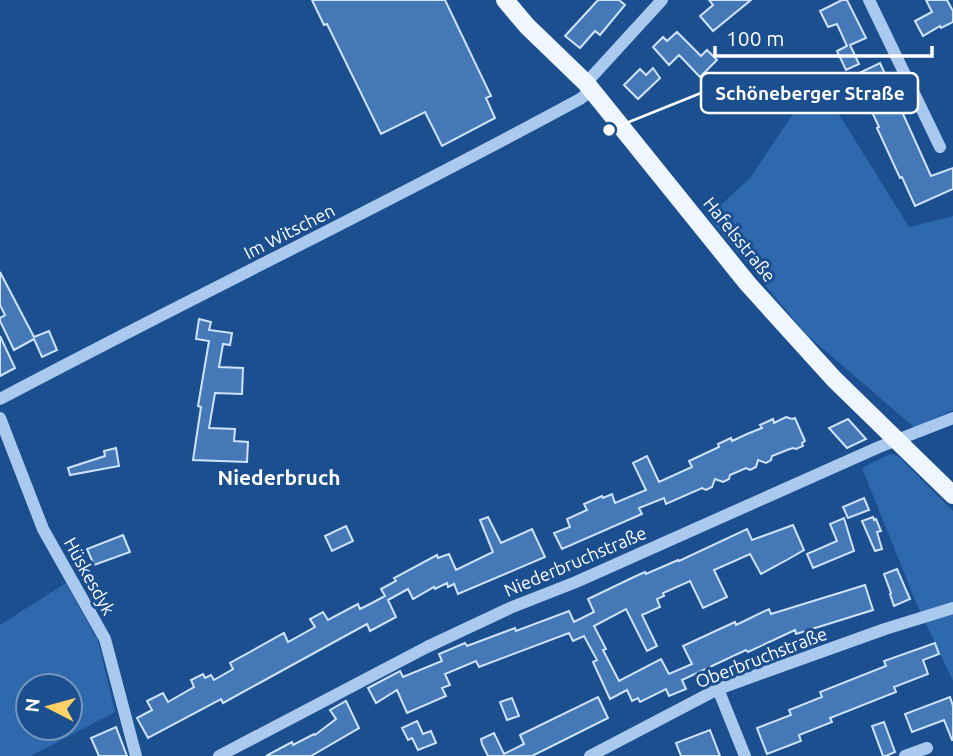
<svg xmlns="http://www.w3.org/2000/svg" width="953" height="756" viewBox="0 0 953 756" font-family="Ubuntu,sans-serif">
  <rect width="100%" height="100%" fill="#1b4f8f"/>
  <path fill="#2e69ad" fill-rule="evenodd" d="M817,79L909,227L953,216V410L915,428L807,335L708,217L750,178Z
    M890,454L898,456L953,511V681L917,605L862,468Z
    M66,583L98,641L115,712L31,756H0V625ZM28,686H70V728H28Z"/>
  <path fill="#4478b7" stroke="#cfe3fa" stroke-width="2" d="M312,0H445L491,96L486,98L495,118L442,146L425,112L381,134L327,24L324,25Z
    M598,0H619L625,5L600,35L595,31L580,48L565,36Z
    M709,0H751L713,31L700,16L713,5Z
    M842,0H847L866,38L850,45L859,64L846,70L837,51L847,46L837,24L828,27L820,11Z
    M926,0H947L953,11V22L941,28L940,26L923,36L915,21L932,12Z
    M677,32L701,56L707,50L717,60L700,77L679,55L669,65L653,47L663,37L667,41Z
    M880,63L931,176L953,168V189L915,206L902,177L900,178L877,128L879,127L855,75Z
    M653,68L660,78L638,99L624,85L640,69L646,75Z
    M0,272L34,337L49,331L57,350L42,357L34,339L14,350L0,321V318L5,315L0,305Z
    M199,319L211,322L209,330L232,333L230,345L223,344L219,367L243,368L242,394L215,393L209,428L235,429L234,441L248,442L247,462L193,460L201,407L198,406L209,341L196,339Z
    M0,336L15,368L0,376Z
    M786,417L792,419L795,418L805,441L802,443L803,446L796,449L793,448L787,450L772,456L771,460L766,463L758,460L756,467L750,470L746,468L730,475L729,479L723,482L715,479L712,487L706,490L702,488L666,504L664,498L639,508L642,514L562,549L554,533L570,527L567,519L587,510L584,504L602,496L603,498L612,494L615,503L646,490L633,463L647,456L659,482L692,467L689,461L719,447L718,444L731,438L732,441L747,434L762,428L760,425L773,419L774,423Z
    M848,419L866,439L847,448L829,428Z
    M116,448L119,466L70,475L68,468L105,456L104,451Z
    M864,498L869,510L848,518L843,507Z
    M488,517L501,543L532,529L545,557L458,594L454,584L448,587L447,583L435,589L434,587L413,599L408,589L388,600L396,617L370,631L367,624L223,703L221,699L148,738L137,718L152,710L147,701L163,693L168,702L194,687L191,680L203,674L205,678L211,675L214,680L233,669L230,663L284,633L288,642L315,627L310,619L323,612L328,620L358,604L360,609L372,603L385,596L381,589L396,581L394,578L437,555L438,558L449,554L456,570L493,552L480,520Z
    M873,517L874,520L876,519L881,531L877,532L882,549L875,551L862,521Z
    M844,518L854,551L813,568L807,554L837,541L830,524Z
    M793,525L804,550L785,561L761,574L750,554L714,570L727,597L703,608L690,581L663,593L664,596L657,599L660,607L642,615L657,646L647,651L626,609L594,626L606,649L603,650L619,681L661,659L669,674L692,664L683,646L735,622L736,625L769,609L771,614L865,585L873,610L796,634L795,630L748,652L746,650L682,680L686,689L669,696L666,689L640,702L638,698L632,701L627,690L610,699L593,662L597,660L584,636L573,641L569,633L479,667L476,661L445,674L450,685L442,688L446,696L407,713L397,690L376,703L368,688L400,671L403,677L442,661L439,654L465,643L467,646L515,628L516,631L569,611L574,622L594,612L588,599L636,576L645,572L646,574L678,560L679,561L747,529L752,540Z
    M346,526L353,541L332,551L325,536Z
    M123,535L130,552L94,565L87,549Z
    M897,569L910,599L894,606L890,594L891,593L884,574Z
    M935,643L939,654L923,660L928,674L894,687L896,692L830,718L832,722L799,735L801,741L767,754L757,728L791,715L789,710L822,697L820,692L886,666L884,661Z
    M598,697L608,718L532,756H488L482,744L481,739L494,733L504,754L524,744L520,735Z
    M950,697L953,706V740H952L944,720L912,732L905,714Z
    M512,698L519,716L507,720L500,702Z
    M346,701L359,728L311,756H266L292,742L293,745L314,734L315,735L336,719L330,710Z
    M417,721L423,734L431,731L436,743L418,750L412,738L408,740L402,728Z
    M884,722L895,752L886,756H883L872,726Z
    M116,727L127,756H99L91,738Z
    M710,730L720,756H681L676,743Z"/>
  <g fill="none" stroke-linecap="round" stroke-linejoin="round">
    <path stroke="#a9c9ee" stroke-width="12" d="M869,0L940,147
      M586,83L662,0
      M0,399C192,297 389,203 580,99L592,90
      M0,418L43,529L105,639L136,756
      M718,689L745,756
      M219,756L427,647L510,608L576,582L879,447L953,418
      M590,756L718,689L885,629L953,608
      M905,756L927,748"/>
    <path stroke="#f0f6ff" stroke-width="18" d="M505,0L527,26L586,83L748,284L834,379L953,495"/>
  </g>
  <g text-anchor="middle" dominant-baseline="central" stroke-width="6" stroke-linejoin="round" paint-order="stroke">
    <g font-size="18" fill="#fff" stroke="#1b4f8f">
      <text transform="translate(289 231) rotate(-27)">Im Witschen</text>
      <text transform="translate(740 239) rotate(51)">Hafelsstraße</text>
      <text transform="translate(575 561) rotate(-23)">Niederbruchstraße</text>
      <text transform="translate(90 576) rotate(61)">Hüskesdyk</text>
      <text transform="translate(761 657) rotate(-21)">Oberbruchstraße</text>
    </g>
    <g font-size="21" font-weight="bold" fill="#fff" stroke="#1b4f8f">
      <text x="279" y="477">Niederbruch</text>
    </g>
  </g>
  <path fill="none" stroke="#fff" stroke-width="2.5" d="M609 130L701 93"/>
  <circle fill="#fff" stroke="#1b4f8f" stroke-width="2.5" cx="609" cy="130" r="7"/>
  <rect fill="#1b4f8f" stroke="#fff" stroke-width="2.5" x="701" y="73" width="217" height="40" rx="7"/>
  <g font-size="19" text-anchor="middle" font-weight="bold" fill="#fff">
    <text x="810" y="100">Schöneberger Straße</text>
  </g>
  <g transform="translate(49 707) rotate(276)"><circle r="33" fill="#1b4f8f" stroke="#7695bc" stroke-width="2"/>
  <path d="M0-5L12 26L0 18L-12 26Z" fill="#ffd166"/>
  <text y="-10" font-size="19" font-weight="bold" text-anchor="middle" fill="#ffffff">N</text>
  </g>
  <path d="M715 46v10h217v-10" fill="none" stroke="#ffffff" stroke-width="3.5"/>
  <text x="726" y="46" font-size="21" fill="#ffffff" stroke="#1b4f8f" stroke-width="5" paint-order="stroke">100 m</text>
</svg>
